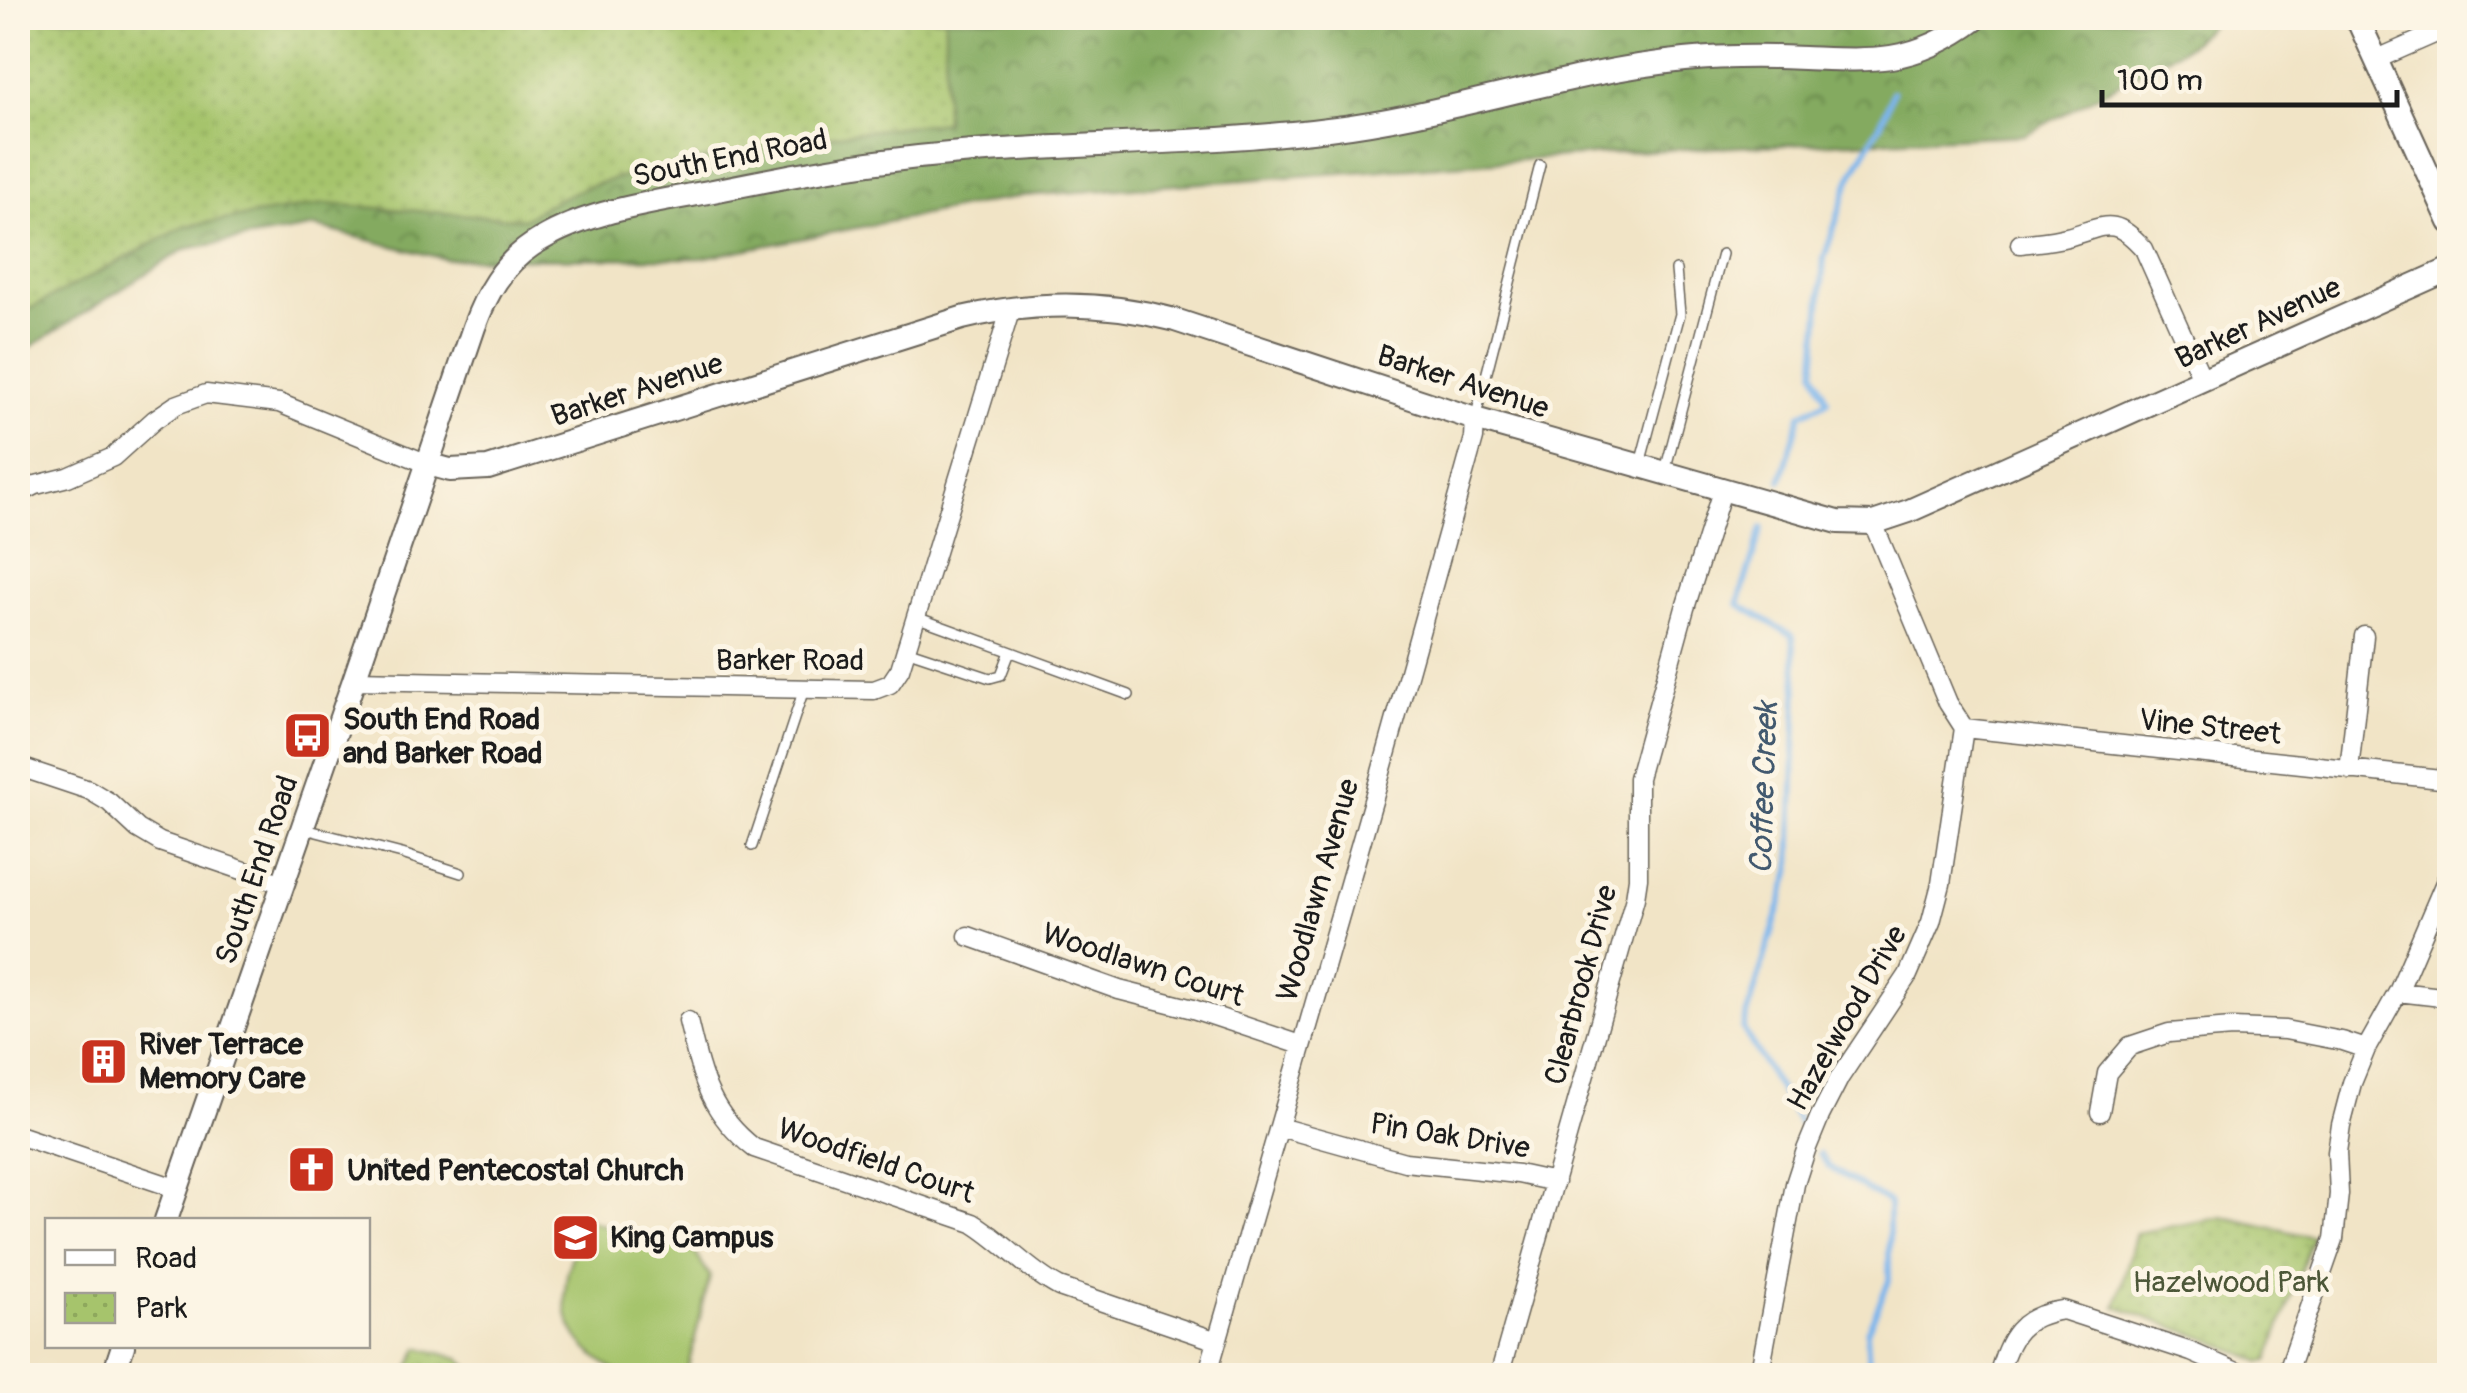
<svg xmlns="http://www.w3.org/2000/svg" width="2467" height="1393" viewBox="0 0 2467 1393" font-family="Pangolin,sans-serif">
  <defs>
    <pattern id="forest-crowns" width="20" height="18" patternUnits="userSpaceOnUse" patternTransform="scale(2.5)"><rect width="20" height="18" fill="#84aa60"/><path d="M2 6a3 3 0 1 1 6 0M12 15a3 3 0 1 1 6 0" fill="none" stroke="#6b8a4e"/></pattern>
    <pattern id="park-dots" width="8" height="8" patternUnits="userSpaceOnUse" patternTransform="scale(2.5)"><rect width="8" height="8" fill="#a6c46c"/><path d="M2 2h.1M6 6h.1" fill="none" stroke="#8ea85d" stroke-width="1.8" stroke-linecap="round"/></pattern>
  </defs>
  <rect width="100%" height="100%" fill="#fcf5e5"/>
  <filter id="ink" filterUnits="userSpaceOnUse"><feTurbulence type="fractalNoise" baseFrequency=".01" numOctaves="2"/><feDisplacementMap in="SourceGraphic" scale="20" xChannelSelector="R" yChannelSelector="G"/><feConvolveMatrix kernelMatrix="1 2 1 2 8 2 1 2 1" color-interpolation-filters="sRGB"/></filter>
  <filter id="wash" filterUnits="userSpaceOnUse"><feTurbulence type="fractalNoise" baseFrequency=".0048" numOctaves="4" result="noise"/><feDisplacementMap in="SourceGraphic" scale="40" xChannelSelector="R" yChannelSelector="G"/><feGaussianBlur stdDeviation="2.25" result="paint"/><feColorMatrix in="noise" values="0 0 0 0 0 0 0 0 0 0 0 0 0 0 0 0 0 1.4 0 .05"/><feComposite in="paint" operator="in"/></filter>
  <g filter="url(#wash)">
    <rect width="100%" height="100%" fill="#f1e4c6"/>
    <path fill="url(#forest-crowns)" stroke="#50633e" stroke-width="2.5" d="M18,18H2218L2189,45L2025,135L1661,150L1021,196L701,258L445,259L316,227L185,249L18,355Z"/>
    <path fill="url(#park-dots)" stroke="#617044" stroke-width="2.5" d="M18,18H945V122C861,130 778,143 696,161C634,174 577,182 524,219L325,204L186,226L18,315Z
      M2224,1217L2313,1237L2268,1361L2262,1362L2213,1341L2116,1307L2136,1233Z
      M419,1348L460,1358L475,1375H406Z"/>
    <path fill="#a6c46c" stroke="#617044" stroke-width="2.5" d="M583,1219L694,1251L710,1276L686,1375C668,1376 648,1378 630,1376C617,1374 606,1365 596,1357C547,1319 567,1269 583,1219Z"/>
    <g fill="none" stroke-linecap="round" stroke-linejoin="round">
      <path stroke="#7bb5ec" stroke-width="6" d="M1781,481L1801,414L1828,401L1815,371L1824,258L1850,179L1881,123L1893,92
        M1762,528L1738,604L1793,636L1797,691L1791,870L1743,1029L1800,1124
        M1820,1154L1829,1167L1889,1203V1281L1867,1332L1869,1368L1867,1376"/>
    </g>
  </g>
  <g filter="url(#ink)">
    <g fill="none" stroke-linecap="round" stroke-linejoin="round">
      <defs>
        <path id="lane" d="M1475,419L1540,165
          M1640,464L1680,314L1676,270
          M1665,471L1722,254
          M916,617L1129,695
          M906,650L990,678L1001,675L1010,652
          M305,829L402,854L461,873
          M752,846L804,689"/>
        <path id="street" d="M2375,60L2450,27
          M2020,244C2035,242 2052,241 2067,237C2105,227 2113,214 2144,249L2203,381
          M18,494L36,485L68,477L113,457L154,420L176,405L206,394L279,403L428,464
          M354,680L874,690L890,684L900,669L1011,308
          M1964,728L2450,780
          M23,768L89,790L109,802L138,829L160,842L283,884
          M2349,770L2364,636
          M968,936L1119,990L1193,1009L1301,1045
          M2398,992L2450,998
          M688,1021C701,1074 708,1112 754,1148L973,1223C1004,1242 1027,1270 1059,1287L1217,1341
          M2100,1112L2107,1073L2130,1046L2169,1033L2232,1028L2285,1030L2342,1041L2366,1049
          M1279,1127L1405,1162L1518,1174L1555,1182
          M18,1135L178,1189
          M1207,1376L1375,794L1474,438L1475,419
          M1499,1376L1635,898L1638,878V778L1685,608L1722,491
          M1759,1376L1795,1184L1806,1150L1820,1116L1840,1077L1908,975L1931,922L1941,884L1964,728L1948,703L1873,523
          M1998,1376C2009,1337 2020,1316 2063,1310L2191,1352L2246,1376
          M2286,1376L2334,1239L2339,1194L2337,1152L2341,1125L2352,1083L2366,1049L2398,992L2450,871"/>
        <path id="secondary" d="M2357,18L2450,222
          M428,464L450,470L488,468L962,318C1033,301 1105,301 1175,320L1475,419L1838,522L1873,523L1909,511L2450,269
          M166,1220L354,680L474,327C486,294 502,265 532,245C585,210 653,203 713,191C773,179 833,167 893,160C1037,142 1183,147 1328,129C1448,115 1564,72 1685,60C1725,56 1764,56 1804,58C1833,59 1863,61 1891,57C1923,52 1952,37 1977,18
          M113,1376L123,1346"/>
      </defs>
      <use href="#lane" stroke="#676258" stroke-width="12"/>
      <use href="#street" stroke="#676258" stroke-width="21"/>
      <use href="#secondary" stroke="#676258" stroke-width="26"/>
      <use href="#lane" stroke="#fff" stroke-width="9"/>
      <use href="#street" stroke="#fff" stroke-width="18"/>
      <use href="#secondary" stroke="#fff" stroke-width="22"/>
    </g>
  </g>
  <defs>
    <symbol id="bus-square" viewBox="-11 -11 22 22"><rect x="-9" y="-9" width="18" height="18" rx="4" fill="#c8321e" stroke="#fcf5e5"/><path d="M-5-6H5V4H4V6H2V4H-2V6H-4V4H-5ZM-3.5-4V0h7V-4ZM-3.5 1.2v1.5H-2V1.2ZM2 1.2v1.5H3.5V1.2Z" fill="#fff"/></symbol>
    <symbol id="building-square" viewBox="-11 -11 22 22"><rect x="-9" y="-9" width="18" height="18" rx="4" fill="#c8321e" stroke="#fcf5e5"/><path d="M-4-6H4V6H1V3H-1V6H-4ZM-2.5-4.3h1.7v1.8h-1.7ZM.8-4.3h1.7v1.8H.8ZM-2.5-1h1.7V.8h-1.7ZM.8-1h1.7V.8H.8Z" fill="#fff"/></symbol>
    <symbol id="church-square" viewBox="-11 -11 22 22"><rect x="-9" y="-9" width="18" height="18" rx="4" fill="#c8321e" stroke="#fcf5e5"/><path d="M-1.2-6h2.4v3.5h3.3v2.4h-3.3V6h-2.4V-.1h-3.3v-2.4h3.3Z" fill="#fff"/></symbol>
    <symbol id="school-square" viewBox="-11 -11 22 22"><rect x="-9" y="-9" width="18" height="18" rx="4" fill="#c8321e" stroke="#fcf5e5"/><path d="M0-5L7-2L0 1L-7-2ZM-4 1L0 2.5L4 1V4Q0 6-4 4Z" fill="#fff"/></symbol>
  </defs>
  <g fill-rule="evenodd">
    <use href="#bus-square" x="280" y="708" width="55" height="55"/>
    <use href="#building-square" x="76" y="1034" width="55" height="55"/>
    <use href="#church-square" x="284" y="1142" width="55" height="55"/>
    <use href="#school-square" x="548" y="1210" width="55" height="55"/>
  </g>
  <g text-anchor="middle" dominant-baseline="central" stroke-width="10" stroke-linejoin="round" paint-order="stroke">
    <g font-size="30" fill="#1c1c1c" stroke="#fcf5e5">
      <text transform="translate(730 158) rotate(-11)">South End Road</text>
      <text transform="translate(2258 323) rotate(-25)">Barker Avenue</text>
      <text transform="translate(1463 382) rotate(18)">Barker Avenue</text>
      <text transform="translate(637 390) rotate(-18)">Barker Avenue</text>
      <text x="790" y="660">Barker Road</text>
      <text transform="translate(2210 727) rotate(6)">Vine Street</text>
      <text transform="translate(257 870) rotate(-71)">South End Road</text>
      <text transform="translate(1318 890) rotate(-74)">Woodlawn Avenue</text>
      <text transform="translate(1143 965) rotate(18)">Woodlawn Court</text>
      <text transform="translate(1581 985) rotate(-75)">Clearbrook Drive</text>
      <text transform="translate(1847 1018) rotate(-60)">Hazelwood Drive</text>
      <text transform="translate(1450 1136) rotate(9)">Pin Oak Drive</text>
      <text transform="translate(876 1161) rotate(19)">Woodfield Court</text>
    </g>
    <g font-size="30" font-weight="bold" fill="#1c1c1c" stroke="#fcf5e5" text-anchor="start">
      <text x="343" y="719">South End Road<tspan x="343" dy="34">and Barker Road</tspan></text>
      <text x="139" y="1044">River Terrace<tspan x="139" dy="34">Memory Care</tspan></text>
      <text x="347" y="1170">United Pentecostal Church</text>
      <text x="610" y="1237">King Campus</text>
    </g>
    <g font-size="30" fill="#4c5738" stroke="#fcf5e5">
      <text x="2231" y="1282">Hazelwood Park</text>
    </g>
    <g font-size="32" font-style="italic" fill="#42596f" stroke="#fcf5e5">
      <text transform="translate(1764 788) rotate(-88)">Coffee Creek</text>
    </g>
  </g>
  <rect width="2467" height="1393" fill="none" stroke="#fcf5e5" stroke-width="60"/>
  <rect x="45" y="1218" width="325" height="130" fill="#fcf5e5" stroke="#a29e95" stroke-width="2.5"/>
  <rect x="65" y="1250" width="50" height="15" fill="#ffffff" stroke="#a29e95" stroke-width="2.5"/>
  <text x="135" y="1268" font-size="30" fill="#1c1c1c">Road</text>
  <rect x="65" y="1293" width="50" height="30" fill="url(#park-dots)" stroke="#a29e95" stroke-width="2.5"/>
  <text x="135" y="1318" font-size="30" fill="#1c1c1c">Park</text>
  <path d="M2102 90v15h295v-15" fill="none" stroke="#1c1c1c" stroke-width="5"/>
  <text x="2117" y="90" font-size="30" fill="#1c1c1c" stroke="#fcf5e5" stroke-width="8" paint-order="stroke">100 m</text>
</svg>
